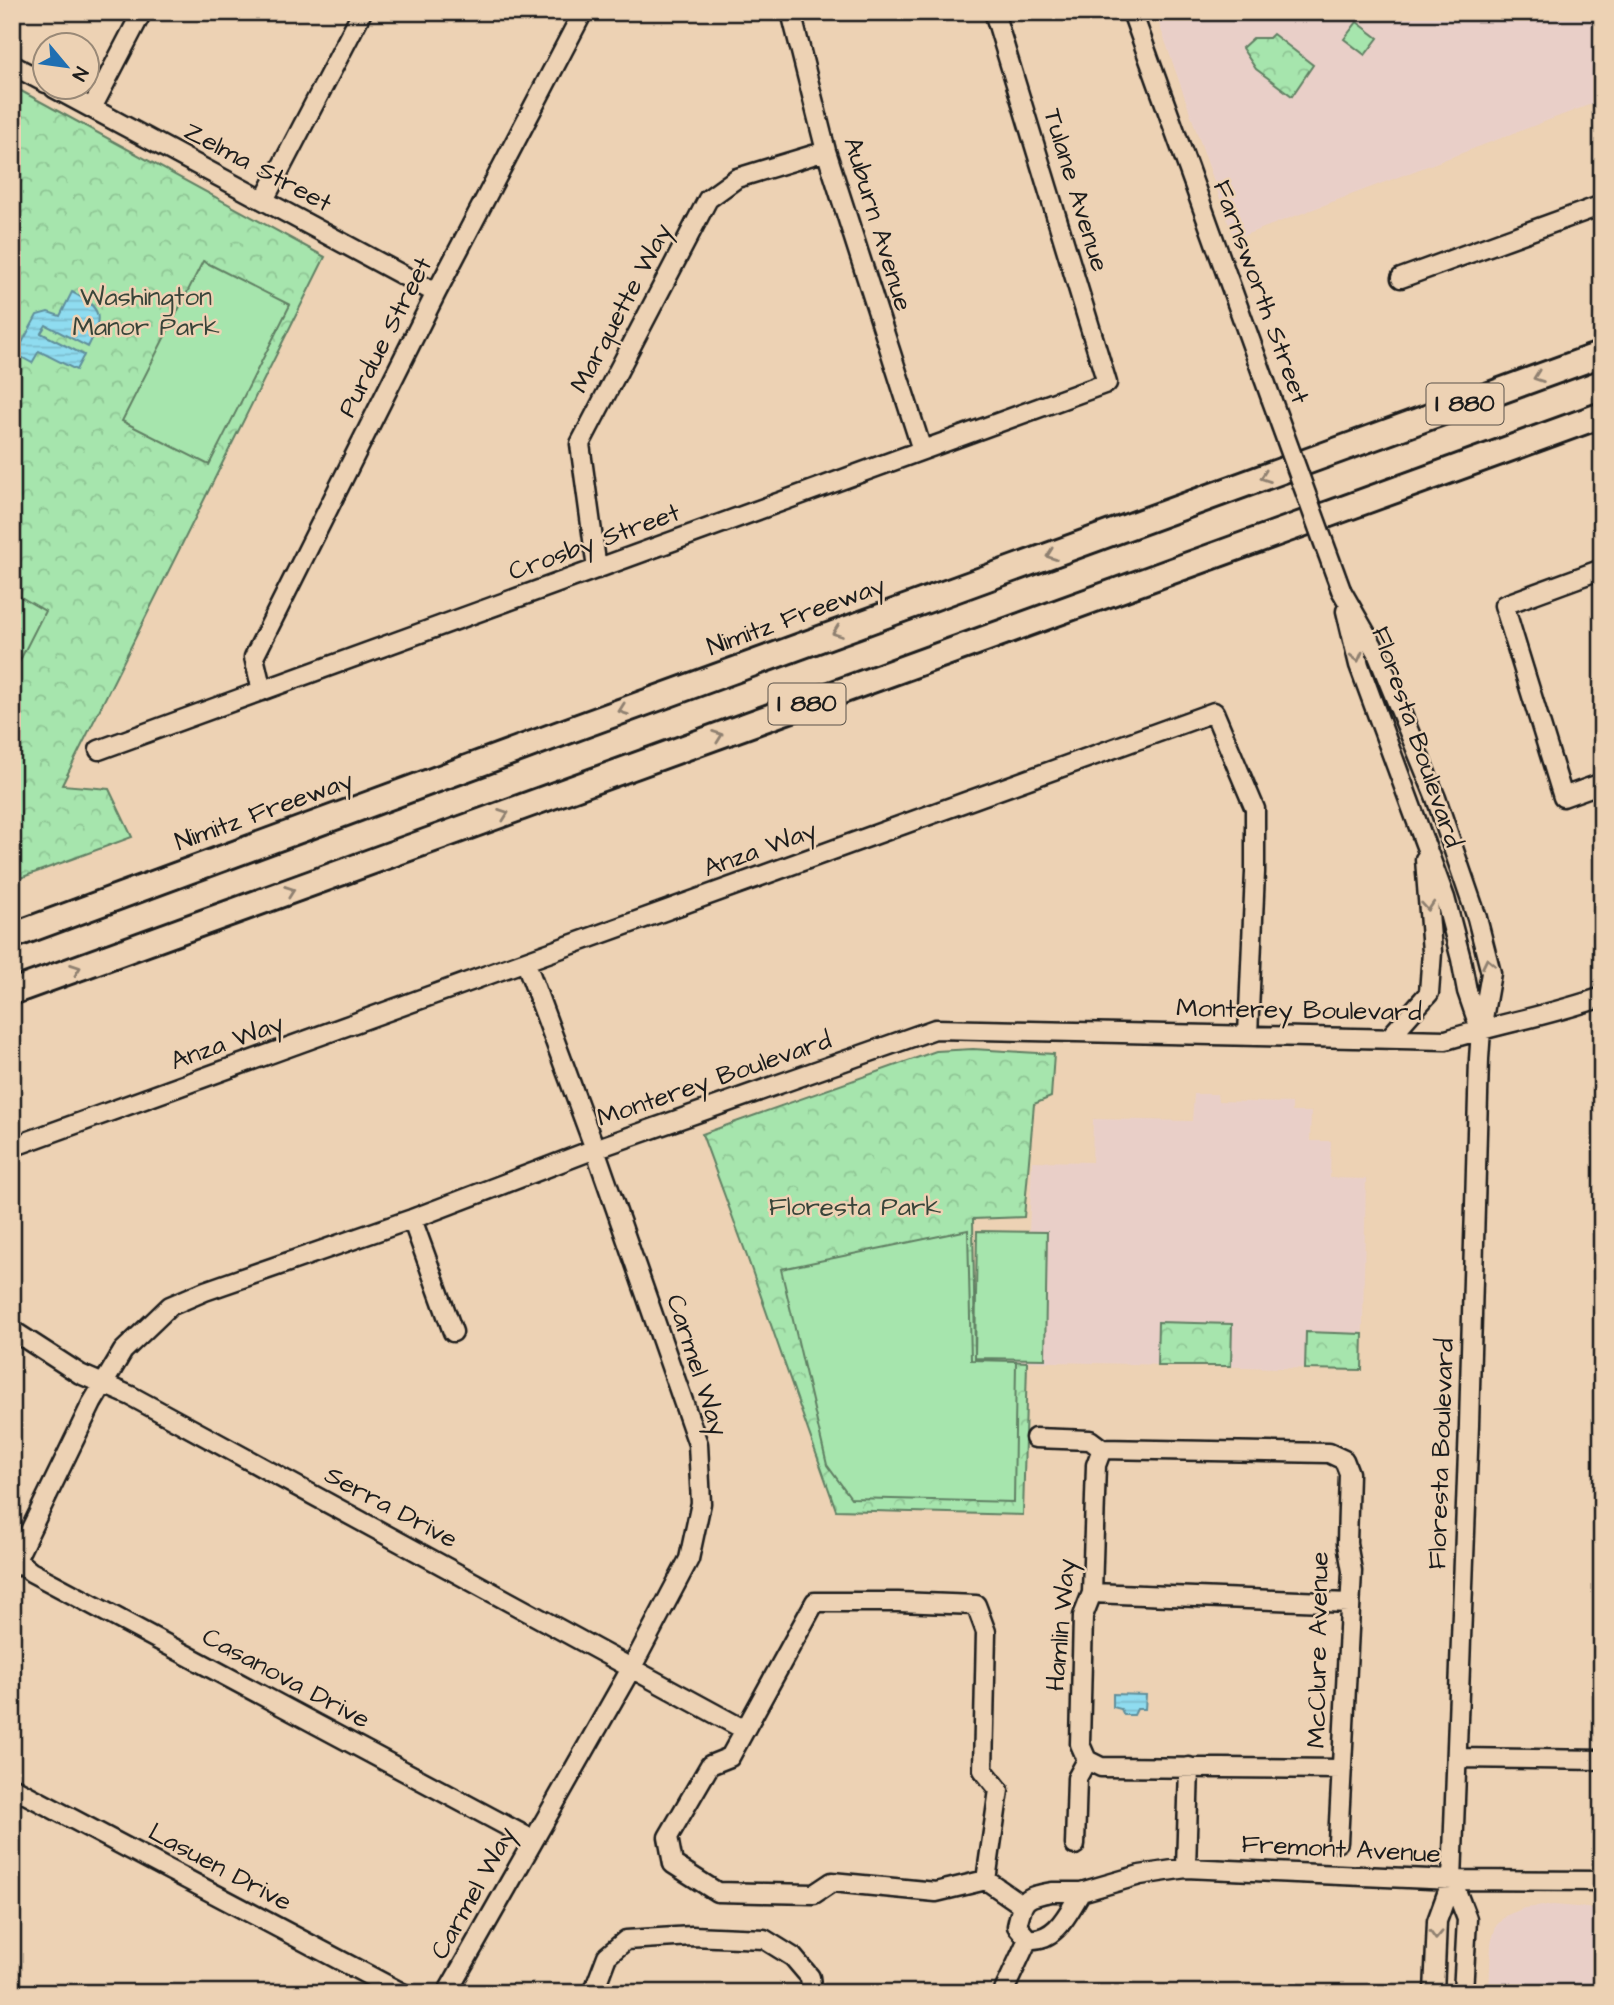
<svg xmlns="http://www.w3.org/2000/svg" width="1614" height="2005" viewBox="0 0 1614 2005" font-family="'Architects Daughter',sans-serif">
  <defs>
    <pattern id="forest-crowns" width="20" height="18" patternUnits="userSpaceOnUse" patternTransform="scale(1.75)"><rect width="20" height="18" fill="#a6e5ad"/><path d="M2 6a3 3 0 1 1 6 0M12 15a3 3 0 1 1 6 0" fill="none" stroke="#8ec494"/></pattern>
    <pattern id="water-rules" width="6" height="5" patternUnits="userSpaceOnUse" patternTransform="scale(1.75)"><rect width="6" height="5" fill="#8fdcf0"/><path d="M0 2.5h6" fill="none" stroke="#7bbccd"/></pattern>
  </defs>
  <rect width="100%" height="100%" fill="#edd2b4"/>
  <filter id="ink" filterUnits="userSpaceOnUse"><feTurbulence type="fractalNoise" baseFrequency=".0143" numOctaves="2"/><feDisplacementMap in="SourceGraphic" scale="14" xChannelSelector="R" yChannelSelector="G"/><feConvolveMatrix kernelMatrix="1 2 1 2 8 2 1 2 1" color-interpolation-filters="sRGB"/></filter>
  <g filter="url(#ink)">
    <path fill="#e9cfc8" d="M1155,12H1602V100L1234,239Z
      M1194,1094H1217L1218,1101L1292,1103V1112H1311L1310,1141H1331L1330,1178L1366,1179L1362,1370L975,1360L977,1231L1029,1232L1032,1161L1092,1162L1093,1119L1192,1121Z
      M1553,1905L1602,1909V1993H1489L1491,1943L1496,1926L1505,1916L1524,1908Z"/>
    <path fill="url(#forest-crowns)" stroke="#618064" stroke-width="2" d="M1273,34L1313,65L1292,96L1256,69L1242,48L1253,38H1269Z
      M12,86L325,257L62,785L109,789L132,837L12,881Z
      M973,1049L1054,1054L1051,1097L1034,1104L1024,1217L973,1219L975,1359L1027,1362L1023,1515L836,1510L744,1248L702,1134L936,1051Z
      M1158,1322L1232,1324L1231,1366H1157Z
      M1306,1332L1363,1334L1362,1370L1305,1369Z"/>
    <path fill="#a6e5ad" stroke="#618064" stroke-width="2" d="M1357,22L1378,38L1365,55L1344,39Z
      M203,261L290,305L209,465L122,421Z
      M12,592L45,611L12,676Z
      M968,1230L971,1360L1016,1361L1014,1502L851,1498L827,1465L781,1269Z
      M977,1231L1047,1232L1045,1359L975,1358Z"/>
    <path fill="url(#water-rules)" stroke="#618f9b" stroke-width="2" d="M72,292C103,308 103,317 88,347L46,325L41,333L84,355L76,370L39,351L32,363L16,354L37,315L48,312L60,316Z
      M1113,1694L1146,1695L1145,1709H1137L1134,1715H1124L1121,1709L1113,1707Z"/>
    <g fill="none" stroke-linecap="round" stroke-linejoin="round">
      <defs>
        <path id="minor" d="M791,12L826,151L922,450
          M1132,12L1271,398
          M12,65L46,83
          M54,88L436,293
          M92,108L142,12
          M264,200L362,12
          M1401,278L1602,205
          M597,569L580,444L708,199L737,178L826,151
          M1602,569L1504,605L1563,797L1602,783
          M1341,590L1377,653L1436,798L1477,918L1491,973L1481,1030L1479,1059L1469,1425L1452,1880L1437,1921L1434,1993
          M1346,611L1359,665L1445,898L1461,959L1467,991L1479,1026
          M262,691L254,657L436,293L583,12
          M99,750L1107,383L994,12
          M1389,1038L1429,993L1432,952L1425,859
          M12,1147L1214,712L1255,809V872L1248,1035
          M412,1219L453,1332
          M12,1330L80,1374L131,1396L745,1730
          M1035,1438L1090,1440L1102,1449L1329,1453L1344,1460L1349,1473L1347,1543L1352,1571L1338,1842
          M16,1560L31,1572L533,1840
          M12,1568L92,1403L123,1351L170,1306L205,1291L412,1219L595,1149L935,1029L1446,1040C1498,1024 1551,1015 1602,997
          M1092,1593L1349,1603
          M1457,1758L1602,1760
          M1087,1760L1101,1767L1342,1769
          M12,1787L402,1993
          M1075,1845L1077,1778L1087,1760L1080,1744L1083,1616L1092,1593L1096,1465L1102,1449
          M1186,1868L1189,1767
          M986,1880L999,1790L983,1770L986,1632L976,1605L898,1602H815L730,1757L710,1765L668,1837L673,1864L717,1892L814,1894L832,1882L936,1892L986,1880L1022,1905
          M1452,1880L1467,1919L1463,1993
          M1052,1892H1081C1068,1913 1056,1942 1028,1939L1017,1926C1023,1898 1025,1897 1052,1892Z
          M1081,1892L1140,1875L1186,1868L1452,1880L1602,1881
          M447,1993L632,1667L689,1559L701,1503L698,1444L595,1149L526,963
          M595,1993L596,1985L607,1956L626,1940L692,1936L764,1939L793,1957L810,1977L812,1993
          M1003,1993L1028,1939"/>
        <path id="highway" d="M12,936L581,726L1602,354
          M12,992L1602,415"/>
      </defs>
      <use href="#minor" stroke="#1c1c1c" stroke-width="23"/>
      <use href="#highway" stroke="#1c1c1c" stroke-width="30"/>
      <use href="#minor" stroke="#edd2b4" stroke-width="18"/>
      <use href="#highway" stroke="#edd2b4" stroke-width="24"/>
      <defs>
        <path id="minor-bridge" d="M1271,398L1341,590"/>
      </defs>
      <use href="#minor-bridge" stroke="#1c1c1c" stroke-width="23" stroke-linecap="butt"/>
      <use href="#minor-bridge" stroke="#edd2b4" stroke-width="18"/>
    </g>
    <defs><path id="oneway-chevron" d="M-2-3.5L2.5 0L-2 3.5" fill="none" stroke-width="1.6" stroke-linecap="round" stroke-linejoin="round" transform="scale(1.75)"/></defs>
    <g stroke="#8f8070">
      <use href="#oneway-chevron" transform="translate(1538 377) rotate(160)"/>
      <use href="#oneway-chevron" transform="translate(1265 477) rotate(160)"/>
      <use href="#oneway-chevron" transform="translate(1051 555) rotate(160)"/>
      <use href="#oneway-chevron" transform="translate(837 632) rotate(160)"/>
      <use href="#oneway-chevron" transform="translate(1357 657) rotate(76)"/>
      <use href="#oneway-chevron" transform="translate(623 710) rotate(160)"/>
      <use href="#oneway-chevron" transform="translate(718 736) rotate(-20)"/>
      <use href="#oneway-chevron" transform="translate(504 814) rotate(-20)"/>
      <use href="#oneway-chevron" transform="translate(290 891) rotate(-20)"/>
      <use href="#oneway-chevron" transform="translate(1428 906) rotate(86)"/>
      <use href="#oneway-chevron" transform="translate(1488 963) rotate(-102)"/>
      <use href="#oneway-chevron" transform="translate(76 969) rotate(-20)"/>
      <use href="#oneway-chevron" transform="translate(1436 1935) rotate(92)"/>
    </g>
  </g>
  <g text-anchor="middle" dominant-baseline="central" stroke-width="5" stroke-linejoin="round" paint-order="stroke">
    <g fill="#edd2b4" stroke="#5b534a" stroke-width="2">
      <rect x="1426.5" y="383.5" width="77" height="41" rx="5"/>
      <rect x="768.5" y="683.5" width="77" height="41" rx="5"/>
    </g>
    <g font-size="24" font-weight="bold" fill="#1c1c1c">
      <text x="1465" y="404">I 880</text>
      <text x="807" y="704">I 880</text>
    </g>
    <g font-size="26" fill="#1c1c1c" stroke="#edd2b4">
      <text transform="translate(258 167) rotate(28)">Zelma Street</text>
      <text transform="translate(1076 190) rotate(73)">Tulane Avenue</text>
      <text transform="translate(878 224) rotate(73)">Auburn Avenue</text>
      <text transform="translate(1261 292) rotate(70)">Farnsworth Street</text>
      <text transform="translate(621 308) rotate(-62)">Marquette Way</text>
      <text transform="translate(385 337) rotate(-63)">Purdue Street</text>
      <text transform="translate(594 542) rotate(-20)">Crosby Street</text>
      <text transform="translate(796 616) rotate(-20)">Nimitz Freeway</text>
      <text transform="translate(1417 737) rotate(71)">Floresta Boulevard</text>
      <text transform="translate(264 811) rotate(-20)">Nimitz Freeway</text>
      <text transform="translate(760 849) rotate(-20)">Anza Way</text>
      <text transform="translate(1299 1010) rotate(1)">Monterey Boulevard</text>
      <text transform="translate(227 1042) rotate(-20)">Anza Way</text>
      <text transform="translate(714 1079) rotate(-19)">Monterey Boulevard</text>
      <text transform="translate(697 1365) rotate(72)">Carmel Way</text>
      <text transform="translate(1441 1454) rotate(-88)">Floresta Boulevard</text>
      <text transform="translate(391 1507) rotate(28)">Serra Drive</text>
      <text transform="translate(1061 1625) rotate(-85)">Hamlin Way</text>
      <text transform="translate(1318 1650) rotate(-89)">McClure Avenue</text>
      <text transform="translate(286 1678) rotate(28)">Casanova Drive</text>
      <text transform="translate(1341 1849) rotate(3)">Fremont Avenue</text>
      <text transform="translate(220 1867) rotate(28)">Lasuen Drive</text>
      <text transform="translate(473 1893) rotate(-61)">Carmel Way</text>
    </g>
    <g font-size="26" fill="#384439" stroke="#edd2b4">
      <text x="146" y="297">Washington<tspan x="146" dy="30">Manor Park</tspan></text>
      <text x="855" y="1207">Floresta Park</text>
    </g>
  </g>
  <rect width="1614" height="2005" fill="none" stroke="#edd2b4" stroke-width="42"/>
  <rect x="21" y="21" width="1572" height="1963" fill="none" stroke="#1c1c1c" stroke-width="2.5" filter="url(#ink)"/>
  <g transform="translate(66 66) rotate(119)"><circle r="33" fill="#edd2b4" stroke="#998977" stroke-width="2"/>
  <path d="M0-5L12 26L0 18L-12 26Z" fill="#1f6fb2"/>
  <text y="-10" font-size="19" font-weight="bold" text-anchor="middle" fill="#1c1c1c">N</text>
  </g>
</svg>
